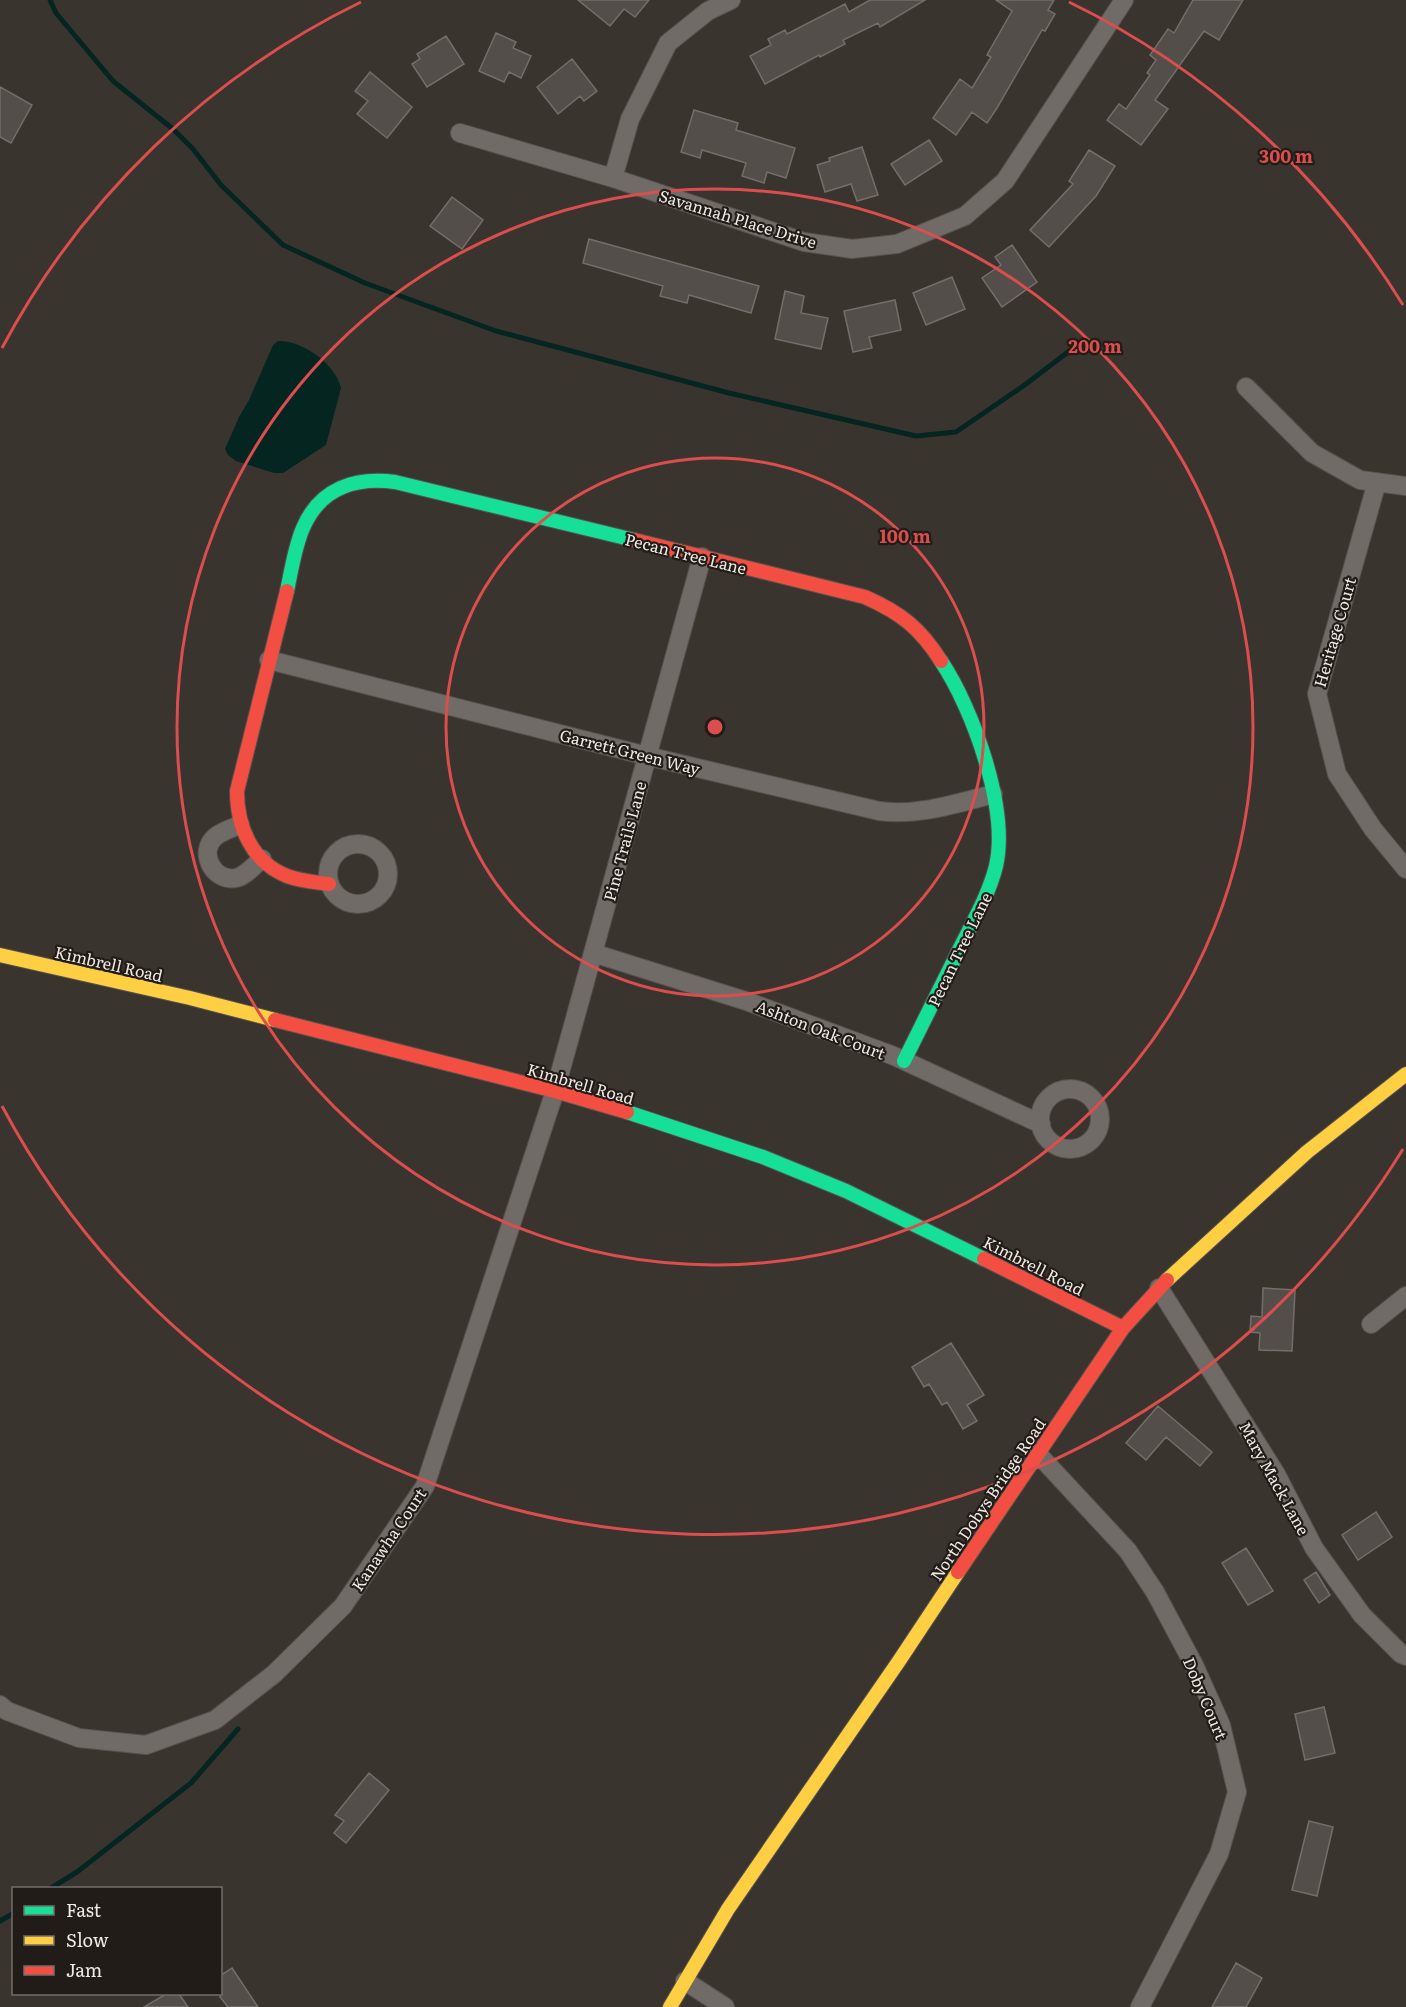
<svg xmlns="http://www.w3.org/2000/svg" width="1406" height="2007" viewBox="0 0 1406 2007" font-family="Literata,serif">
  <rect width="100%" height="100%" fill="#3a342f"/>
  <path fill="#052521" d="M278,341C302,340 336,364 341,388L326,445L283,473H274L236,461L228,455L225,449L239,417L249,400L273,345Z"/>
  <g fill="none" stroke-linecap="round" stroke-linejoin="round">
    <path stroke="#052521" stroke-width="5" d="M50,0L56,13L113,81L173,129L193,149L221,185L283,245L365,283L496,331L729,393L916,436L956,432L1026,384L1085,339
      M51,1888L77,1872L191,1783L238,1729
      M0,1921L14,1913"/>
  </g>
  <path fill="#534e4a" stroke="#746e6a" stroke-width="1.5" d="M578,0H649L635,17L624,9L610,26Z
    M870,0H925L880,27L878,23L843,40L845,44L820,57L819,55L765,84L750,56L771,45L768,39L785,30L787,34L845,4L849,12Z
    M996,0H1054L1048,10L1055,14L1045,31L1042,30L997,108L987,123L972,112L956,135L933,118L960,79L972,88L991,57L987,55L1012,11Z
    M1193,0H1243L1219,40L1204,31L1155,100L1168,109L1141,145L1107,120L1119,104L1126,109L1150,75L1147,73L1156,60L1150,55L1168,29L1174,33Z
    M496,33L516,42L513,48L531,56L521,78L509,72L504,82L479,71Z
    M446,36L464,64L427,87L412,64L420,59L417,54Z
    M572,59L597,91L584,101L580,96L558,114L537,87Z
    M370,72L412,107L387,138L357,114L368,101L355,91Z
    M0,87L32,105L11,143L0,137Z
    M694,110L738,123L736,130L795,148L786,178L767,172L764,183L742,176L746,163L702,150L700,158L681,152Z
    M929,140L942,161L905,185L891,164Z
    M862,147L878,195L857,201L851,184L825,192L817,165L830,161L829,158Z
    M1089,150L1115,166L1096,196L1049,247L1030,230L1073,184L1069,181Z
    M452,197L483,220L462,249L430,226Z
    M589,239L759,286L751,313L689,295L687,303L660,296L663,286L583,263Z
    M1012,245L1037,282L1002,307L982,278L1001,265L995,257Z
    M952,277L965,309L926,325L913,293Z
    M785,291L804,296L801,313L828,318L821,349L775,339Z
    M895,300L901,330L869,337L872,348L853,352L844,311Z
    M1263,1288L1295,1290L1292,1351L1259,1350L1260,1333L1250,1332L1251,1316L1262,1317Z
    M951,1343L984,1395L967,1405L977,1421L963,1429L947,1402L942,1405L929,1384L924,1387L912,1367Z
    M1158,1406L1212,1452L1200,1466L1166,1437L1146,1460L1126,1443Z
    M1376,1512L1392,1537L1358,1560L1342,1535Z
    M1246,1548L1273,1591L1248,1605L1222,1563Z
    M1316,1572L1330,1595L1319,1603L1304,1580Z
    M1324,1707L1335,1753L1305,1760L1295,1714Z
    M369,1773L389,1790L346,1843L334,1833L344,1821L335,1815Z
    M1309,1821L1333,1827L1317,1896L1292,1890Z
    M1236,1963L1262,1978L1246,2007H1212Z
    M232,1968L258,2007H228L220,1997V1976Z
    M166,1994H179L188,2007H144Z"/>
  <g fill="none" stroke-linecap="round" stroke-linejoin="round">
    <defs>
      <path id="street" d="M460,133L613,178L804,242L852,249L897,244L965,216L1005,181L1124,0
        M613,178L630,119L668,43L708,11L731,0
        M1246,387L1312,453L1360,480L1406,486
        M1377,482L1317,694L1337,774L1373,829L1406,869
        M269,660L647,756L879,811C918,816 955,804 993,794
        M240,825C232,828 222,831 215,837C198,852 213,882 236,878C246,876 254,865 262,859
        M328 874a30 30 0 1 1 60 0a30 30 0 1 1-60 0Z
        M593,953L746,1001L894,1056L1041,1124
        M1040 1119a30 30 0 1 1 60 0a30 30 0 1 1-60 0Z
        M1159,1288L1276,1474L1314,1548L1362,1615L1401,1654L1406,1656
        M1371,1324L1406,1296
        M1037,1453L1128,1551L1155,1592L1194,1665L1221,1725L1237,1792L1219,1854L1140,2007
        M0,1705L7,1711L79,1738L146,1745L215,1720L274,1674L343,1606L425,1486L555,1091L702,557
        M685,1981L725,2007"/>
      <path id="fast" d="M287,591C291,572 295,546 303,528C320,488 355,477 395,482L634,540
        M904,1061C923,1023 942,984 961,946C974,920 989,894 996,866C1009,809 973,709 941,661
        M627,1112L763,1157L846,1191L984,1259"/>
      <path id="slow" d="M0,955L190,998L275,1020
        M1167,1280L1307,1152L1406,1074
        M670,2007L728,1909L899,1661L958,1572"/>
      <path id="jam" d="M634,540L865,597C901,613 920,628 941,661
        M287,591L237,791C237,827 252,862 287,876C300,881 315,882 329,884
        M275,1020L555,1091L627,1112
        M984,1259L1123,1328
        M958,1572L1123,1328L1167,1280"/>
    </defs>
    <use href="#street" stroke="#56514d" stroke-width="20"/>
    <use href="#fast" stroke="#56514d" stroke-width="16"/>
    <use href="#slow" stroke="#56514d" stroke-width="16"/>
    <use href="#jam" stroke="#56514d" stroke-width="16"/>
    <use href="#street" stroke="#716b67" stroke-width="18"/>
    <use href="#fast" stroke="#16e098" stroke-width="14"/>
    <use href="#slow" stroke="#ffcf43" stroke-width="14"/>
    <use href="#jam" stroke="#f24e42" stroke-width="14"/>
  </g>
  <g fill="none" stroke="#db4e4d" stroke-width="3">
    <circle cx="715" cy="727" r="269"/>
    <circle cx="715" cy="727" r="538"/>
    <path d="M1403 1149A807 807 0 0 1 2 1106M2 348A807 807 0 0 1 361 2M1069 2A807 807 0 0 1 1403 305"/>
  </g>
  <g text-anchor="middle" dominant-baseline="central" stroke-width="4.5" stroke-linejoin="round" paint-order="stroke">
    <g font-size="16" fill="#efe8e3" stroke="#211c18">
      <text transform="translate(738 218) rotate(17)">Savannah Place Drive</text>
      <text transform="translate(686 553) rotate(14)">Pecan Tree Lane</text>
      <text transform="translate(1334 632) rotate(-74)">Heritage Court</text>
      <text transform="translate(630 751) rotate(14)">Garrett Green Way</text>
      <text transform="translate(624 841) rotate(-75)">Pine Trails Lane</text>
      <text transform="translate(959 949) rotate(-64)">Pecan Tree Lane</text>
      <text transform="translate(109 963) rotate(13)">Kimbrell Road</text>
      <text transform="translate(821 1029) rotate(21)">Ashton Oak Court</text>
      <text transform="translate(581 1083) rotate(16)">Kimbrell Road</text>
      <text transform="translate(1034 1265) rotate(27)">Kimbrell Road</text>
      <text transform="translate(1275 1478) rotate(61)">Mary Mack Lane</text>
      <text transform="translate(987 1499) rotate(-56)">North Dobys Bridge Road</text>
      <text transform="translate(388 1539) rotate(-56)">Kanawha Court</text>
      <text transform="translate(1206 1698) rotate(67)">Doby Court</text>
    </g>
  </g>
  <circle cx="715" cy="727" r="9" fill="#db4e4d" stroke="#211c18" stroke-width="3"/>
  <g font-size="18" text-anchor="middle" font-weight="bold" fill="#db4e4d" stroke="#211c18" stroke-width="4.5" stroke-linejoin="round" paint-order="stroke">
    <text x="1286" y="163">300 m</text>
    <text x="1095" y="353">200 m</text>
    <text x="905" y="543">100 m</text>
  </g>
  <rect x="12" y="1887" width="210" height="108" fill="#211c18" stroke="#736e69" stroke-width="1.5"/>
  <rect x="24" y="1906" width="30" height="9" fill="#16e098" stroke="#736e69" stroke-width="1.5"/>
  <text x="66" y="1917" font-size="18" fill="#efe8e3">Fast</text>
  <rect x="24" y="1936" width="30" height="9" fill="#ffcf43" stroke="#736e69" stroke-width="1.5"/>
  <text x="66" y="1947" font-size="18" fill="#efe8e3">Slow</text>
  <rect x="24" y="1966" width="30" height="9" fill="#f24e42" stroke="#736e69" stroke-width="1.5"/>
  <text x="66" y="1977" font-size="18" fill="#efe8e3">Jam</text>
</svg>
